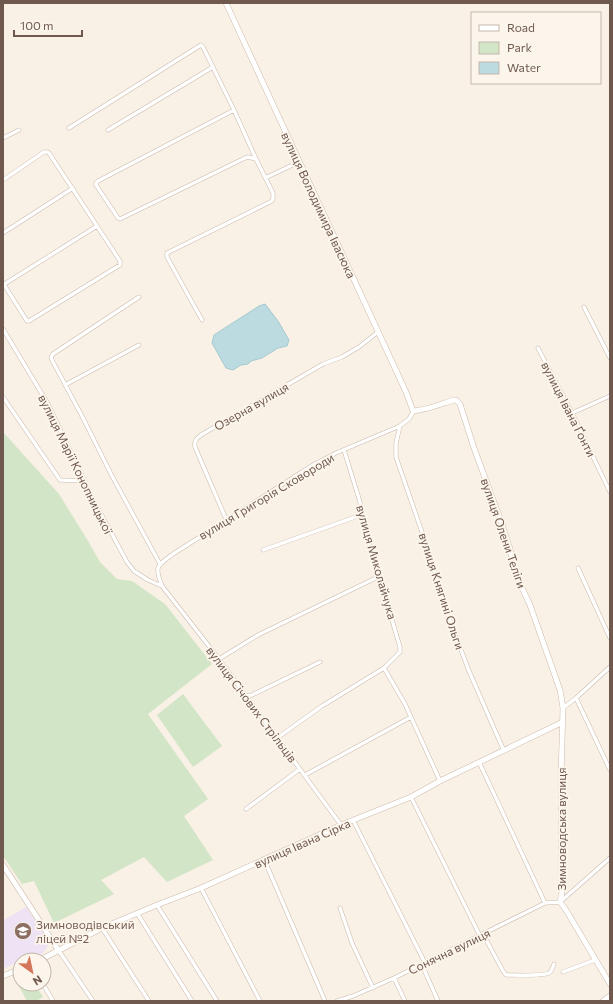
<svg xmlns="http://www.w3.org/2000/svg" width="613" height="1004" viewBox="0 0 613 1004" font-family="Commissioner,sans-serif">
  <rect width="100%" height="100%" fill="#f9f1e5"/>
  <path fill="#eee2f5" d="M26,907L50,943L42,954L32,959L27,958L20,960V961L3,969V918L4,920Z"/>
  <path fill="#d2e5c6" d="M3,432L59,494L88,541L100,562L117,579L132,581L165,604L212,664L148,714L208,799L184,816L213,860L167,882L144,857L101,880L114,894L54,923L34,881L22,884L3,856Z
    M183,694L222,746L193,767L157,715Z
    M20,977V984H35L43,997L36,1001H27L15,979Z"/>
  <path fill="#bcdbe0" stroke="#a4cad0" d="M265,304L278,321L289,340L287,346L278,348L262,358L251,361L248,364L241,365L233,370L226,368L212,343L214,335L259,306Z"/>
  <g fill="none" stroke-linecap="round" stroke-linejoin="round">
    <defs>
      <path id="street" d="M69,128L201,45L203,47L234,110
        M108,130L213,67
        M3,138L19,130
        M265,178L299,162
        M3,180L44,152H47L49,153L120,261V265L29,321H27L3,283
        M3,233L73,188
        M3,285L97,226
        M139,297L53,354L51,357L52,360L83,418L112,476L160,564
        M584,307L610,358
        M202,320L167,257V253L272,201L273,198V193L256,159L234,110L98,181L96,183V185L118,218L120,219L245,158L248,157L256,159
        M3,329L48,404L94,501L127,562L134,571L148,580L162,586
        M538,348L572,413L610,492
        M65,385L139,345
        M3,397L60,480L84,481
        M572,413L610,396
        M400,426L396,443V457L432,561L444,605L469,671L504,751
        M226,519L195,447C194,441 196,439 201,435L323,364L342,357L359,347L378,332
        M263,550L361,515
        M578,568L610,638
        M219,659L258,635L380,576
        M384,668L405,704L440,781
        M245,696L252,695L320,662
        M576,698L610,770
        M563,708L576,698L610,667
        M277,738L322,706L384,668L400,652V647L361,515L360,502L344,450
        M479,762L545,903
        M305,775L411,717
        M411,797L480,936
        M246,809L300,769
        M353,820L425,963
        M341,825L219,659L162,586C154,566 157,566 173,554L313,465L336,453L400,426L409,419L412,414L413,411
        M264,859L325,1001
        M201,888L260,1001
        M157,905L217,1001
        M340,908L352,943L373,988
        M137,913L192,1001
        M102,928L149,1001
        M483,934L503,971L506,975C513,975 545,976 549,973C552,971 553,966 554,964
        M59,951L93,1001
        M422,965L438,1001
        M563,972L595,960
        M394,978L405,1001
        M43,984L53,1001
        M337,1001L353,996L394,978L545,903L560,902L610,858"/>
      <path id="secondary" d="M226,3L406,392L413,411C427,410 441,404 454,400H456L460,404L474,448L498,513L510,549L515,573L530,605L560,690L563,708L561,776L562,892L560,902L566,910L610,984
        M3,865L59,951
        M40,960L102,928L157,905L201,888L341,825L411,797L440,781L563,722
        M3,976L20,969
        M603,1001L610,996"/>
    </defs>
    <use href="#street" stroke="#c9b9ad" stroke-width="4.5"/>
    <use href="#secondary" stroke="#cebbae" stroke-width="6"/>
    <use href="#street" stroke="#fff" stroke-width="3.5"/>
    <use href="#secondary" stroke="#fff" stroke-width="5"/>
  </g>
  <defs>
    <symbol id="school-disc" viewBox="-11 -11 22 22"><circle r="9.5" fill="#8d6e63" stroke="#fcf5eb"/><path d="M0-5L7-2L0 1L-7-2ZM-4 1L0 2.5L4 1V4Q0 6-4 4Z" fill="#fff"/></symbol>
  </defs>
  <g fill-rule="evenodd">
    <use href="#school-disc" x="13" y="921" width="20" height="20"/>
  </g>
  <g text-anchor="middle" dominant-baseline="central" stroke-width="3.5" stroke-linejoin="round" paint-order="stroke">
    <g font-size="12" fill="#6f594e" stroke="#fcf5eb">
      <text transform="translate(319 205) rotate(65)">вулиця Володимира Івасюка</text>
      <text transform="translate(251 406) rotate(-30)">Озерна вулиця</text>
      <text transform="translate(569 409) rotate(63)">вулиця Івана Ґонти</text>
      <text transform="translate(76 464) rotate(64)">вулиця Марії Конопницької</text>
      <text transform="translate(266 496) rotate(-31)">вулиця Григорія Сковороди</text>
      <text transform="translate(504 533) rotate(71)">вулиця Олени Теліги</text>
      <text transform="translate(377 562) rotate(74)">вулиця Миколайчука</text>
      <text transform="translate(442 591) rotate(72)">вулиця Княгині Ольги</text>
      <text transform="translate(252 704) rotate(53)">вулиця Січових Стрільців</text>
      <text transform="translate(561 829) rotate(-90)">Зимноводська вулиця</text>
      <text transform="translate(302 843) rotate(-24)">вулиця Івана Сірка</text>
      <text transform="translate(449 951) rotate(-26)">Сонячна вулиця</text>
    </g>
    <g font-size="12" fill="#785e54" stroke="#fcf5eb" text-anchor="start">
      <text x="36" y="924">Зимноводівський<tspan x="36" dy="14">ліцей №2</tspan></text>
    </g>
  </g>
  <rect width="613" height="1004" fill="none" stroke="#6f594e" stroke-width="8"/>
  <rect x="471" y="12" width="130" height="72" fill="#fcf5eb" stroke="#c4b7ac"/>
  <rect x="479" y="25" width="20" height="6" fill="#ffffff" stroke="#c4b7ac"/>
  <text x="507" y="32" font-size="12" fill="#6f594e">Road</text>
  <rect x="479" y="42" width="20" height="12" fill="#d2e5c6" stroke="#c4b7ac"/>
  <text x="507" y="52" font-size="12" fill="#6f594e">Park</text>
  <rect x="479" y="62" width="20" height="12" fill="#bcdbe0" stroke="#c4b7ac"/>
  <text x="507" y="72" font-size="12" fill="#6f594e">Water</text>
  <g transform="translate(32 972) rotate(147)"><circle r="19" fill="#fcf5eb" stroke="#c4b7ac"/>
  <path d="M0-3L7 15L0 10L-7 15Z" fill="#d47459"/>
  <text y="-6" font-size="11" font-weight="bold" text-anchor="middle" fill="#6f594e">N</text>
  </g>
  <path d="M14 30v6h68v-6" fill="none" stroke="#6f594e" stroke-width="2"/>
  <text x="20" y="30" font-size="12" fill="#6f594e" stroke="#fcf5eb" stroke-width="3" paint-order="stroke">100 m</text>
</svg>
